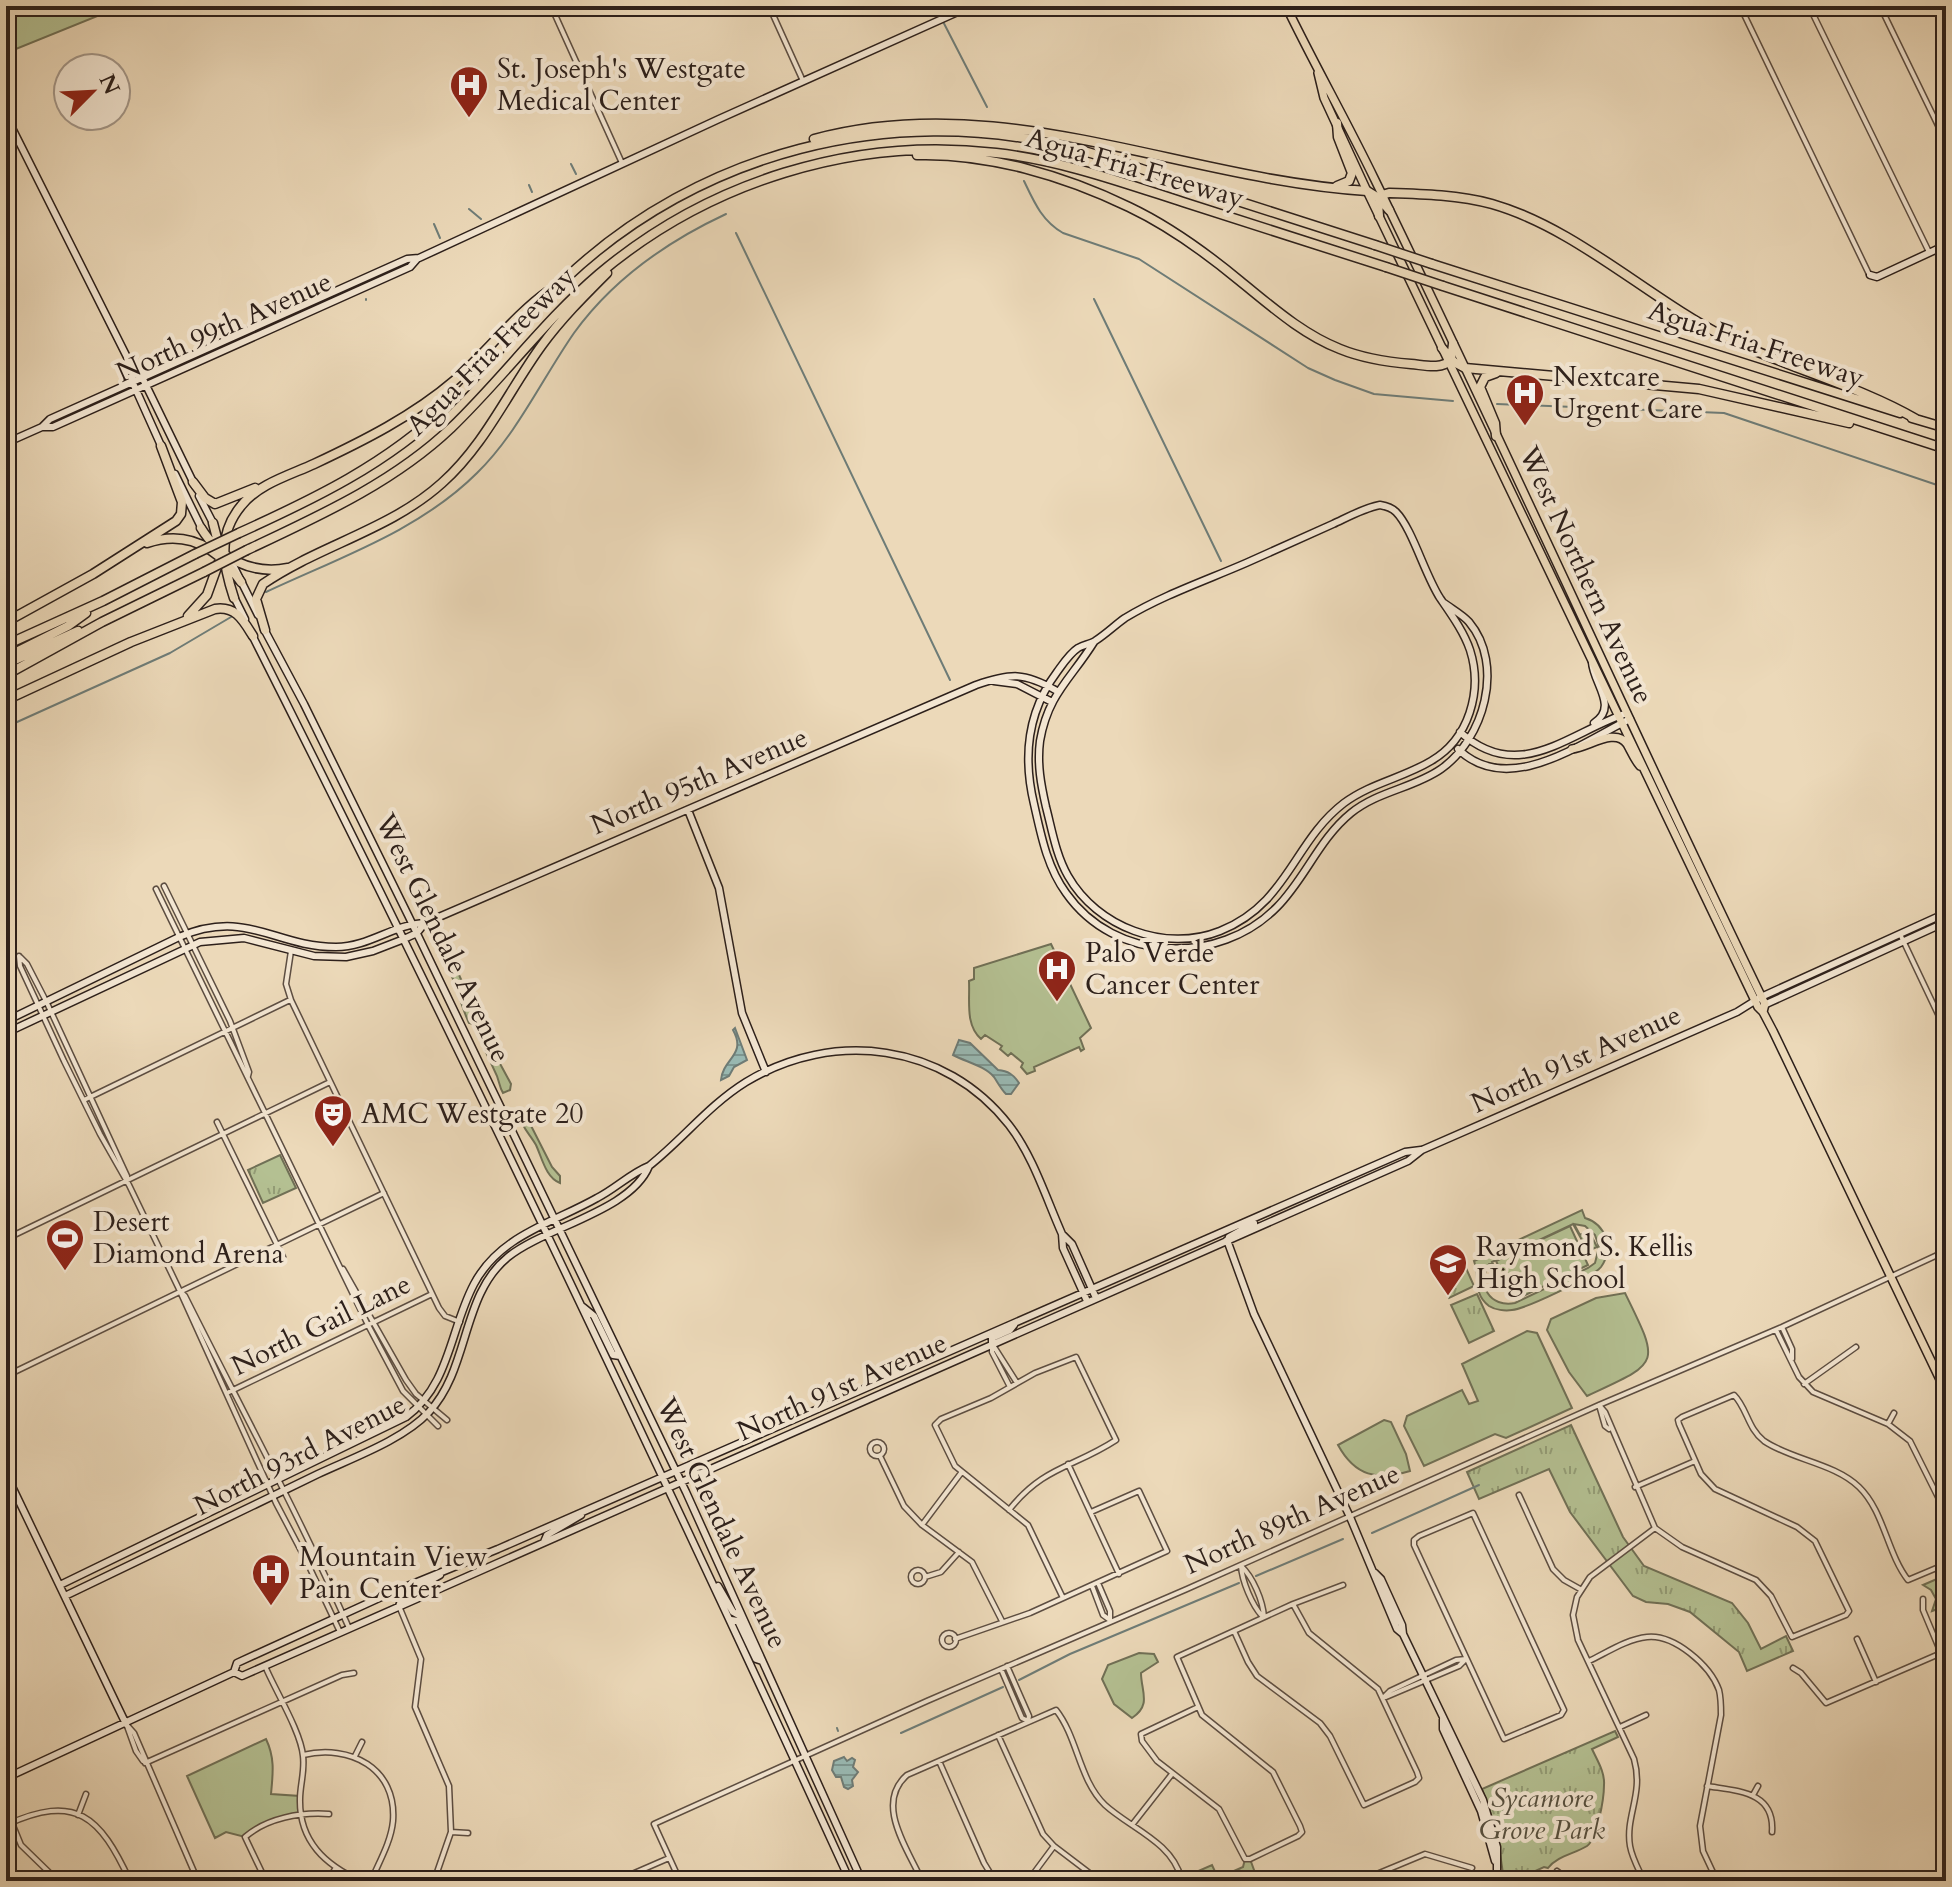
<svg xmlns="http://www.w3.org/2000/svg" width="1952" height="1887" viewBox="0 0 1952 1887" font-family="Cardo,serif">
  <defs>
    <pattern id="park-tufts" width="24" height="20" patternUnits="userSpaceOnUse" patternTransform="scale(2)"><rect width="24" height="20" fill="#b4c092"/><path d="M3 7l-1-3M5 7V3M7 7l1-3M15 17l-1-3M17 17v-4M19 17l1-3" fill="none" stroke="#939c76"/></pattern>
    <pattern id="water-rules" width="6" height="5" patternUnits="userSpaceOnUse" patternTransform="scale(2)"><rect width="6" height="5" fill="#99bab4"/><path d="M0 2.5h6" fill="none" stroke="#7d9792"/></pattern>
  </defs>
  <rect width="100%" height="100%" fill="#ecd9b9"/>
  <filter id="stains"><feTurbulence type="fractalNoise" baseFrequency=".0025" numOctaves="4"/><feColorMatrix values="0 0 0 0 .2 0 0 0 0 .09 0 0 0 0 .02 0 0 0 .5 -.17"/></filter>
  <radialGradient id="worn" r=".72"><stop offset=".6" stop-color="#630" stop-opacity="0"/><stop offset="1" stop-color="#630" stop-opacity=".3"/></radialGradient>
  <path fill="#b4c092" stroke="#707056" stroke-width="2" fill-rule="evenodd" d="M6,6H96L100,15L6,53Z
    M1051,944L1091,1028L1080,1038L1084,1049L1081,1051L1079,1047L1034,1067L1035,1071L1027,1074L1021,1067L1023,1063L1011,1053L1008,1056L1000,1049L1002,1046L985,1035L981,1039C965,1025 970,1001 969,981L974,979V968Z
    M451,965L456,968L471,1002V1007L478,1015L491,1047L511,1084L510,1090L503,1093L501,1089L497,1076L473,1024L469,1023C460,1004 458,987 448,968Z
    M523,1110L552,1167L560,1176V1183C546,1178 542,1158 536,1145C530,1134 522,1128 519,1115Z
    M1582,1210L1585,1218C1595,1221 1602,1227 1606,1238C1609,1247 1607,1259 1601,1267C1593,1277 1525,1309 1512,1310C1505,1311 1495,1310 1489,1306C1472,1293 1480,1276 1474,1261ZM1573,1224L1588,1251L1597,1247L1589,1231L1580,1235L1574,1224L1585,1226L1595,1235L1599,1247L1595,1263L1588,1268L1515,1303C1490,1308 1476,1285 1489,1264L1491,1263L1508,1296L1492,1262Z
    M1570,1226L1588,1265L1515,1300L1496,1261Z
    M1625,1293C1661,1366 1660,1362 1587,1396L1569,1372L1547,1330L1551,1319L1596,1298Z
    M1527,1331L1537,1333L1572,1408L1506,1438L1495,1434L1424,1466L1404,1426L1407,1416L1462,1390L1469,1404L1478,1401L1462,1364Z
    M1384,1420L1391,1422L1406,1454L1410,1471C1377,1481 1355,1476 1338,1445Z
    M1139,1653L1154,1654L1158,1662L1141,1673C1141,1691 1152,1705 1132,1718L1114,1704L1102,1679L1108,1665Z
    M266,1739C275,1758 273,1773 271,1794L300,1796V1816L273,1821L245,1837L226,1832L215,1838L187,1776Z"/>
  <path fill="url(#park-tufts)" stroke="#707056" stroke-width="2" d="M280,1155L296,1188L263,1203L248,1170Z
    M1457,1248L1474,1286L1449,1298L1431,1260Z
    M1477,1294L1494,1331L1469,1343L1451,1305Z
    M1571,1425L1623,1537L1644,1566L1732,1603L1748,1623L1761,1649L1786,1636L1793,1651L1747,1671L1739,1652L1690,1612L1668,1604L1646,1602L1633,1596L1570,1512L1549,1469L1479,1499L1467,1472Z
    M1946,1575V1606L1932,1611L1936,1599L1931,1590L1923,1585Z
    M1615,1731L1618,1737L1592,1749C1597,1760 1605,1772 1604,1785C1604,1799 1597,1839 1587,1846C1574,1854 1557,1856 1548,1868L1544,1867L1520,1878V1881H1504L1497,1832L1482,1789Z
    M1245,1859H1250L1258,1881H1187V1876L1212,1865L1218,1878L1243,1867Z"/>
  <path fill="url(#water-rules)" stroke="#6e7c77" stroke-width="2" d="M735,1028L747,1060L734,1067L729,1076L721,1080C723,1058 747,1055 733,1030Z
    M959,1040L970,1043L998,1070C1008,1071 1013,1074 1019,1083L1011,1094H1006C1001,1089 998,1083 994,1077C985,1066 966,1062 953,1055Z
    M844,1757L847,1761L852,1758L855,1760L853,1767L858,1772L852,1780L853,1786L848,1789L844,1787L841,1777H836L832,1770L834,1761Z"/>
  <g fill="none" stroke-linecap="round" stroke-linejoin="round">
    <path stroke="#6e7c77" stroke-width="2" d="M935,6L987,107
      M536,15L543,12
      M562,66L567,64
      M571,164L576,174
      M1024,181C1034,202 1042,221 1063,233L1139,259L1308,368L1335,380L1374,394L1453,401
      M529,185L532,192
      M469,209L481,219
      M434,224L440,238
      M736,233L950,680
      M366,299V300
      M1094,299L1221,561
      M1497,404L1724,413L1946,488
      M266,592C338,558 419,531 477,473C517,434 542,379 574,333C613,279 666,242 726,214
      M6,727L170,653L231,617
      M1372,1533L1479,1485
      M1256,1576L1343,1539
      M1019,1680L1070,1654L1239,1583
      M837,1728L838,1731
      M901,1733L1003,1687"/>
    <defs>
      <path id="street" d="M551,6L622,163
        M769,6L803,81
        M1740,6L1869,274
        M1809,6L1929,252
        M1880,6L1946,142
        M164,886L230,1021L249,1072L248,1076
        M156,889L368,1325L403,1391L438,1426
        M1900,934L1946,1031
        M291,951L286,984L291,1000L439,1308L445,1316L460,1322
        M19,956L20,966L64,1061L100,1134L129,1185L178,1287L276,1503L306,1560L340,1632
        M20,957L27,964L46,1001L127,1176V1181
        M84,1100L290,1000
        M217,1122L283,1257
        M6,1239L330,1082
        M343,1269L406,1380L416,1394L447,1420
        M180,1291L185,1296C240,1406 299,1515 349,1628
        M1782,1327L1792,1349V1359
        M1776,1330L1799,1377L1813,1392L1888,1424L1910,1441L1946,1513
        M993,1345L1017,1383
        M992,1346V1352L1010,1387
        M6,1376L384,1193
        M1804,1384L1856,1347
        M229,1392L432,1294
        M1599,1405L1605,1412L1655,1528L1682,1547L1756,1580L1771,1596L1792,1637L1846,1615L1849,1611L1815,1541L1797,1527L1715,1489L1701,1474L1679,1424L1678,1420L1682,1417L1734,1395C1747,1408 1748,1429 1764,1441C1792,1460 1834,1463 1859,1487C1884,1511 1887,1553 1908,1580L1946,1564
        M1599,1405L1605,1426L1609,1429
        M1888,1424L1894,1413
        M870 1449a7 7 0 1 1 14 0a7 7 0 1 1-14 0Z
        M880,1456L904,1506L922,1525L972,1562L1002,1621
        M1068,1464L1119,1574
        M1635,1487L1695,1461
        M1519,1495L1553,1569L1564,1580L1580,1589
        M1009,1510C1044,1466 1073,1468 1116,1440L1076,1357L1035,1373L991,1398L941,1419L935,1425L955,1466L1028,1525L1063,1598
        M1473,1513L1564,1710L1561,1715L1504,1739L1414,1545V1540L1419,1536Z
        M922,1525L961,1473
        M1241,1566C1253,1577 1263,1601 1264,1617
        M1241,1566C1242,1581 1252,1605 1262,1616
        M911 1577a7 7 0 1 1 14 0a7 7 0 1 1-14 0Z
        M925,1577L941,1572L959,1552
        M1098,1583L1110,1611V1620
        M1092,1586L1103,1615L1110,1620
        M1923,1599V1610L1941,1653
        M399,1606L421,1659L415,1707L449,1786L451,1832L434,1881
        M1234,1631L1248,1662L1257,1676L1320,1723L1330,1736L1364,1805L1415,1782L1419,1778L1417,1772L1378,1689L1309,1633L1293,1604
        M942 1640a7 7 0 1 1 14 0a7 7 0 1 1-14 0Z
        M955,1639L1030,1613L1167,1551L1139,1491L1091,1512
        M1857,1639L1876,1682
        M1589,1661C1606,1653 1627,1639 1647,1637C1674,1634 1710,1665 1719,1690C1721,1698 1721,1707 1721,1715L1700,1826L1703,1851L1717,1881
        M265,1666C275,1690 301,1732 303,1756C305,1771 300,1785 300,1799C299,1841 325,1865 361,1881
        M1007,1666L1029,1716L1028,1721
        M1793,1668L1801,1673L1826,1703L1946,1651
        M1001,1669L1022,1718L1028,1721
        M1386,1697L1459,1666L1464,1661
        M1383,1698L1390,1691L1456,1660L1466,1659
        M1198,1707L1141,1734L1142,1741L1157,1761L1219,1809L1245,1859H1250L1298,1836L1302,1832L1300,1826L1273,1772L1202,1715L1177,1657L1293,1604L1343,1585
        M126,1724L134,1733L198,1881
        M127,1726L136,1751L143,1761
        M1620,1727L1646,1715
        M998,1735L1043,1834L1054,1846L1100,1881
        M303,1755C350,1744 397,1768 393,1821C391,1842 379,1862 371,1881
        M355,1756L362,1742
        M939,1761L984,1863L995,1881
        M145,1763L342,1675L354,1673
        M1707,1786C1737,1791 1775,1791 1772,1832
        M1753,1795L1758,1786
        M78,1815L86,1794
        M12,1823L21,1845L58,1881
        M6,1825C76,1793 100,1816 130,1881
        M1132,1825L1172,1774
        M451,1832L468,1833
        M1557,1871L1570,1881
        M330,1877L335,1869
        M266,1881L245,1837C267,1818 300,1812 329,1814
        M512,1881L521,1875
        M616,1881L669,1858
        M680,1881L654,1824L927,1701L1187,1589L1599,1405L1782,1327L1946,1251
        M922,1881C908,1849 874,1804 907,1775L1056,1710C1078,1738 1079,1780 1105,1805C1130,1828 1172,1842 1181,1878L1177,1881
        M1028,1881L1054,1846
        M1360,1881L1425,1854L1472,1868
        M1644,1881C1639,1870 1632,1858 1630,1846C1625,1816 1644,1794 1634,1759L1578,1640L1573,1615L1577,1597L1590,1577L1655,1528"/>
      <path id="secondary" d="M6,116L133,369L142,377L195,486
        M1870,275L1877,277L1946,245
        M133,369L132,381L163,450
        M42,427L50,419L407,259L419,258L719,119L971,6
        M6,443L42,427H53L410,267L417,259
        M175,474L202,529
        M199,496L214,525
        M229,557L258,615
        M234,597L245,619
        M264,629L304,704L408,915L686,1492L862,1881
        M251,633C459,1045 658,1461 850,1881
        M1094,642C1071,679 1048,694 1040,741C1037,764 1041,785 1046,807C1052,830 1056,855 1068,876C1097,927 1165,953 1220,931C1288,904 1293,842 1344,803C1371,783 1403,778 1431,761C1469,739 1483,691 1470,650C1464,632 1451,614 1440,598C1425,575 1412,528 1396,512C1392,508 1386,506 1380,505C1364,508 1348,517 1333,524C1304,537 1275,550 1246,563C1207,580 1163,595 1125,618C1115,625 1106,634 1095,641C1090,644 1083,645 1078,648C1069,654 1063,664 1057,672C1027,712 1023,758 1034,804C1041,835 1047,867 1066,893C1115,963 1219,966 1277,907C1305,879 1319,839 1351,813C1378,791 1414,788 1441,769C1484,739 1505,665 1469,622C1463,615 1452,609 1444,603
        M1592,662C1593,683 1619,707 1594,723
        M994,681L1017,684L1052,702
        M1460,732C1519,785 1568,733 1627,713
        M1458,749C1508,798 1581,743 1630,719
        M688,810L719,888L742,1013L766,1072
        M1764,1005L1946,922
        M6,1021L179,937C247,908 274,947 336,947C369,947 394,924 425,923L976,685C1011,673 1024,672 1057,691
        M6,1033L200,942L244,938L314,956L346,957L373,951L404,939L417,933L425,923
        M1062,1234L1072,1244L1096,1298
        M1229,1237L1254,1223
        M1227,1240L1254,1314L1350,1517L1397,1629L1403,1634
        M583,1307L594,1316L613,1355L620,1356
        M992,1343V1338L1010,1330L1014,1325
        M6,1474L126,1724
        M544,1542L547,1535L581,1515
        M1375,1573L1381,1579L1402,1625L1403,1634L1483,1800L1497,1847V1881
        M60,1585L406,1417C450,1385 450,1329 474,1284C500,1235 553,1223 597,1198C615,1189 631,1173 649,1166C683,1139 709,1105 746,1082C833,1029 945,1043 1009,1125C1033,1156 1046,1198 1062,1234L1063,1248L1087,1301
        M718,1586L733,1612L742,1617
        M65,1596C150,1555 234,1515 318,1474C352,1458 403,1440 429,1412C470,1368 461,1295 508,1257C545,1227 631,1211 649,1166
        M399,1606L403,1596L440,1575
        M731,1620L738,1621L756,1659L762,1661
        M234,1672L237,1663L388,1594L498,1549L1405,1152L1421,1150
        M1443,1719V1729L1481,1811L1495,1861
        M6,1778L234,1672L242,1676L1408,1161L1422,1150L1737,1012L1761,997L1946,913"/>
      <path id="primary" d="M1286,6C1314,64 1346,120 1374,178C1508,452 1632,730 1765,1004L1763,1012
        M1318,73L1324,98L1367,191L1758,1007L1763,1012L1773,1031L1946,1392
        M1572,749C1589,747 1615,727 1627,744C1631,751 1634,759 1640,766"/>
      <path id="highway" d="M1337,123L1338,137L1352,173L1349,181L1337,186
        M814,139C1003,88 1180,179 1367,191L1380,199L1389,210
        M917,155C988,153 1065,176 1129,207C1169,226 1205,252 1240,281C1271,306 1302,334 1340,349C1362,358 1387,362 1411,364C1424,365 1441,370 1451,360L1453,344
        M1379,216L1378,203L1382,195L1389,193C1423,194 1459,195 1492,204C1576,228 1648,298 1725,337C1787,368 1857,385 1916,419
        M1432,264L1900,413
        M1443,286L1946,449
        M1442,348L1454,362L1465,368L1699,389L1849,423
        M1496,373L1485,377L1480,387L1495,423L1496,436
        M1912,418L1946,428
        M193,482L205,498L215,504L255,488
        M213,523L219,546
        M201,528C220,559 252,575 288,568
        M239,533C314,499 387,464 447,406C489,366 523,318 565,279C699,152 890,103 1068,147C1110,157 1150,172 1191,186C1252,206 1314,225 1375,245
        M147,543C189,529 219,549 241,582
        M247,550C319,516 393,483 451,428C502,379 545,320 599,274C708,182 853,136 996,153C1060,160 1121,182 1183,202C1250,224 1318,245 1386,267
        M234,598C223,565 217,535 241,506C258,484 290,475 314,464C363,441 413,416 455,380C485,354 516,314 547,292
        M188,616L207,595L220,559
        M6,622L93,574L176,521L181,514L182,502L161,446
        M265,630L256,599L263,584C320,545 390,530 442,483C485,445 509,390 542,345C561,319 584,296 607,273
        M6,645L103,601L195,554
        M6,657L68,626L86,613
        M6,664L78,631
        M6,675L102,622L204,572
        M6,700L131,642L215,609C236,606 243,620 253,636"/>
    </defs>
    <use href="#street" stroke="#5d4e42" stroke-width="7"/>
    <use href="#secondary" stroke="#2d201b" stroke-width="9"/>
    <use href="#primary" stroke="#2d201b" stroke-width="10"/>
    <use href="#highway" stroke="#2d201b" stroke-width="11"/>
    <use href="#street" stroke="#f3e6d2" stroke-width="4"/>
    <use href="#secondary" stroke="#f3e6d2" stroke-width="6"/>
    <use href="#primary" stroke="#ecd9b9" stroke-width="7"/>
    <use href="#highway" stroke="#ecd9b9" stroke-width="8"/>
    <defs>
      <path id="highway-bridge" d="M1375,245L1432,264
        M1386,267L1443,286
        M195,554L239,533
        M204,572L247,550"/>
    </defs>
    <use href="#highway-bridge" stroke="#2d201b" stroke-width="11" stroke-linecap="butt"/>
    <use href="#highway-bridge" stroke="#ecd9b9" stroke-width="8"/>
  </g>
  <defs>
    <symbol id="hospital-pin" viewBox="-11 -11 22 30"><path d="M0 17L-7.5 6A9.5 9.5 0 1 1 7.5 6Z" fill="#8f2418" stroke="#f3e6d2"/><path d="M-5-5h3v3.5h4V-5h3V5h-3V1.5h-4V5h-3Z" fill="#fff"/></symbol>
    <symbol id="theatre-pin" viewBox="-11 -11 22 30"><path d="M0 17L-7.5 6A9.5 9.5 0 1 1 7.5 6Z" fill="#8f2418" stroke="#f3e6d2"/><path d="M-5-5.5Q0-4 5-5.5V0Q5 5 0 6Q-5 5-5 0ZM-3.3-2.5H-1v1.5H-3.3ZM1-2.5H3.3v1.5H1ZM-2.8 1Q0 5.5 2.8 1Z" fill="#fff"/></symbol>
    <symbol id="stadium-pin" viewBox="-11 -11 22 30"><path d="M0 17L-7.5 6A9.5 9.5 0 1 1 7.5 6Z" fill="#8f2418" stroke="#f3e6d2"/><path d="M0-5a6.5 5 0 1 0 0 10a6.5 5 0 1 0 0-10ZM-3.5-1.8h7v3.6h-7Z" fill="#fff"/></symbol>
    <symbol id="school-pin" viewBox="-11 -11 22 30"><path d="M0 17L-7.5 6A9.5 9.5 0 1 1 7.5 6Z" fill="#8f2418" stroke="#f3e6d2"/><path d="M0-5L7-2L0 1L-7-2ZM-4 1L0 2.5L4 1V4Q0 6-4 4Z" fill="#fff"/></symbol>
  </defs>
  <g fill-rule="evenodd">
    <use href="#hospital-pin" x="447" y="63" width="44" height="60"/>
    <use href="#hospital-pin" x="1503" y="371" width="44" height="60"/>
    <use href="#hospital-pin" x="1035" y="947" width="44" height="60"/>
    <use href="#theatre-pin" x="311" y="1092" width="44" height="60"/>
    <use href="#stadium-pin" x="43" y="1216" width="44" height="60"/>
    <use href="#school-pin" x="1426" y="1241" width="44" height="60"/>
    <use href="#hospital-pin" x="249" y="1551" width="44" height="60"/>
  </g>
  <g text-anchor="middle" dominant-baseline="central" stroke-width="8" stroke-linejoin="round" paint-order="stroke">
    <g font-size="28" fill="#2d201b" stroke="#f3e6d2" text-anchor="start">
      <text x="497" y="69">St. Joseph's Westgate<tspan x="497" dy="32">Medical Center</tspan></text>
      <text x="1553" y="377">Nextcare<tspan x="1553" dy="32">Urgent Care</tspan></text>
      <text x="1085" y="953">Palo Verde<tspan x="1085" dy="32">Cancer Center</tspan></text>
      <text x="361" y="1114">AMC Westgate 20</text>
      <text x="93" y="1222">Desert<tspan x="93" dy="32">Diamond Arena</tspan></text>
      <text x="1476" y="1247">Raymond S. Kellis<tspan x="1476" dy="32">High School</tspan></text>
      <text x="299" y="1557">Mountain View<tspan x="299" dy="32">Pain Center</tspan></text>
    </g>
    <g font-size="28" fill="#2d201b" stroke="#f3e6d2">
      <text transform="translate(1135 168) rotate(16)">Agua Fria Freeway</text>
      <text transform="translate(224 327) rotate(-24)">North 99th Avenue</text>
      <text transform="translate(1756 344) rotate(18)">Agua Fria Freeway</text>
      <text transform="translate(491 351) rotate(-45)">Agua Fria Freeway</text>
      <text transform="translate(1586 575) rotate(65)">West Northern Avenue</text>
      <text transform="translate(699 781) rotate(-23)">North 95th Avenue</text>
      <text transform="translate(443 938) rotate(64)">West Glendale Avenue</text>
      <text transform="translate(1576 1059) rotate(-24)">North 91st Avenue</text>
      <text transform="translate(321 1325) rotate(-26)">North Gail Lane</text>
      <text transform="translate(842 1387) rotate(-24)">North 91st Avenue</text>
      <text transform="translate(300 1455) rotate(-27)">North 93rd Avenue</text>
      <text transform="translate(1292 1519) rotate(-24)">North 89th Avenue</text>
      <text transform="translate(722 1523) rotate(65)">West Glendale Avenue</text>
    </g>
    <g font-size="28" font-style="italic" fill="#56503f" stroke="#f3e6d2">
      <text x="1542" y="1798">Sycamore<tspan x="1542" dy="32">Grove Park</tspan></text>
    </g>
  </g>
  <rect width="1952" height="1887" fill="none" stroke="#ecd9b9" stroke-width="32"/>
  <rect x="8" y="8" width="1936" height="1871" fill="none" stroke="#2d201b" stroke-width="4"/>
  <rect x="16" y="16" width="1920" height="1855" fill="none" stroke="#2d201b" stroke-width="2"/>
  <g transform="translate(92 92) rotate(66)"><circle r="38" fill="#f3e6d2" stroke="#a49789" stroke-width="2"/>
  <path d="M0-6L14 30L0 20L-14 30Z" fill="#8f2418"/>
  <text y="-12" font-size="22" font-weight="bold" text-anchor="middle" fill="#2d201b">N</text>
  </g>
  <rect width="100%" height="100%" filter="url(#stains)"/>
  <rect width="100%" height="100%" fill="url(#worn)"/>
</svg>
